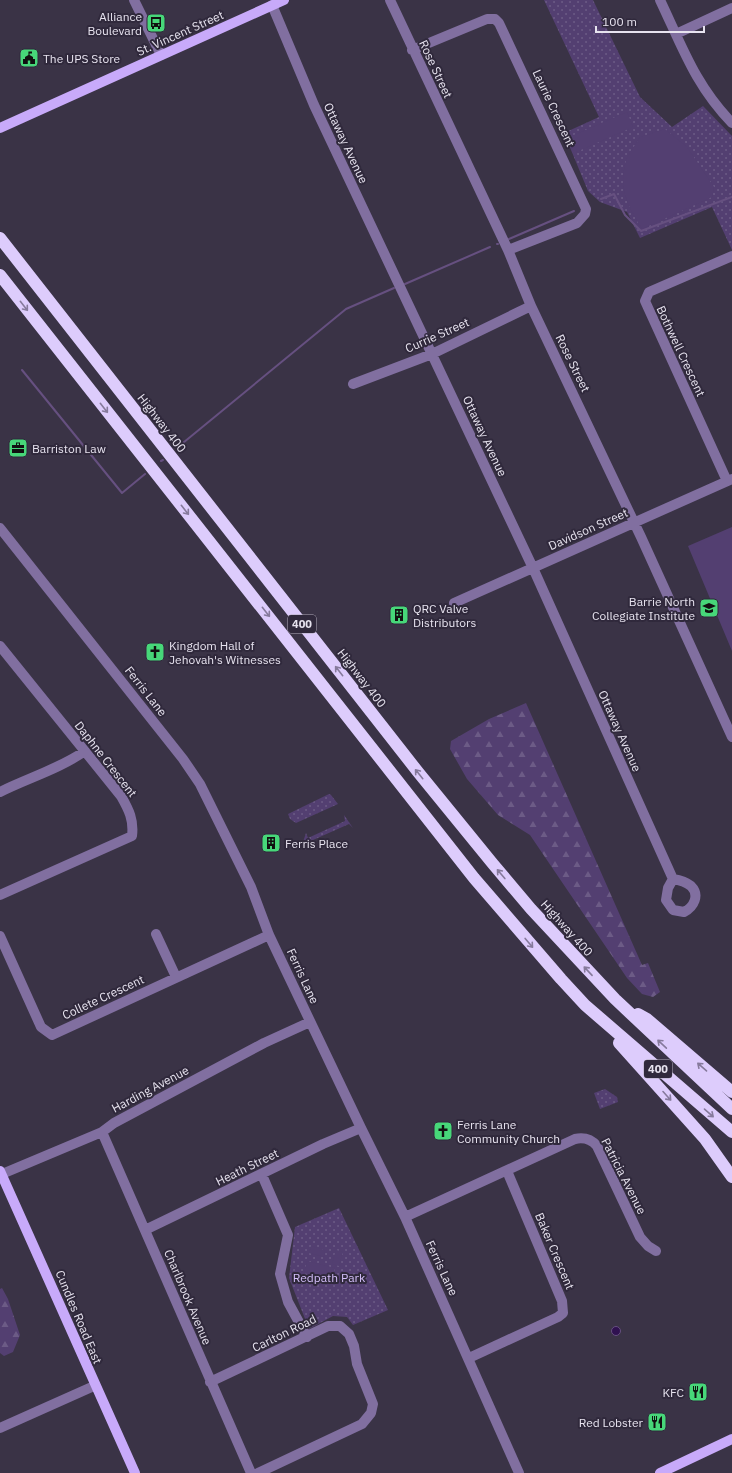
<svg xmlns="http://www.w3.org/2000/svg" width="732" height="1473" viewBox="0 0 732 1473" font-family="'IBM Plex Sans',sans-serif">
  <defs>
    <pattern id="grass-dots" width="8" height="8" patternUnits="userSpaceOnUse"><rect width="8" height="8" fill="#533f71"/><path d="M2 2h.1M6 6h.1" fill="none" stroke="#6c5b86" stroke-width="1.8" stroke-linecap="round"/></pattern>
    <pattern id="forest-firs" width="22" height="20" patternUnits="userSpaceOnUse"><rect width="22" height="20" fill="#533f71"/><path d="M5 1l3.5 6h-7zM16 11l3.5 6h-7z" fill="#6c5b86"/></pattern>
  </defs>
  <rect width="100%" height="100%" fill="#3a3346"/>
  <path fill="url(#grass-dots)" d="M544,0H593L640,97L672,127L703,106L732,136V250L712,207L640,238L627,212L600,202L588,191L564,133L599,117Z
    M329,794L331,795L338,804L296,823L290,819L288,814Z
    M344,815L353,828L349,824L304,844L306,850H304L302,845L306,833L308,838L345,821Z
    M605,1089L617,1097L618,1102L600,1109L594,1093Z
    M339,1208L388,1310L353,1325L347,1317L333,1316L309,1329L289,1278L295,1227Z"/>
  <path fill="url(#forest-firs)" d="M526,703L642,965L648,963L660,992L653,997L642,994L627,978L530,835L498,815L467,779L450,749L451,741L489,719Z
    M2,1288L8,1299L20,1335L13,1352L4,1356L0,1353V1289Z"/>
  <path fill="#533f71" d="M627,112L633,127L574,153L567,138Z
    M665,129L687,147L714,187L712,197L642,229C628,206 618,189 626,161C629,153 636,144 640,137Z
    M732,527V651L688,546Z
    M311,1246L325,1250L324,1257L309,1253Z
    M336,1250L343,1252L339,1266L332,1264Z
    M307,1261L335,1268L332,1281L304,1273Z"/>
  <path fill="#2f1150" stroke="#665080" d="M611.5 1331a4.5 4.5 0 1 1 9 0a4.5 4.5 0 1 1-9 0Z"/>
  <g fill="none" stroke-linecap="round" stroke-linejoin="round">
    <path stroke="#665080" stroke-width="2" d="M601,199L614,194L625,215L641,231L732,197
      M509,239L574,211
      M497,244H498
      M405,284L490,247
      M22,370L122,493L145,474
      M178,447L346,309L394,288
      M161,461L163,460"/>
    <path stroke="#816fa0" stroke-width="10" d="M134,0L161,55
      M390,0L508,250L531,306L641,537L732,737
      M660,0C682,46 695,85 732,123
      M272,5L314,105L533,568L673,879C679,880 686,882 691,886C700,895 694,907 684,912L673,910L666,900L668,888L673,879
      M676,34L732,8
      M412,50L487,19H495L499,23L586,209L585,214L577,223L508,250
      M353,384L432,354L531,306
      M727,481L645,301L649,292L732,256
      M0,528L183,759L200,784L251,887L269,935L361,1128L405,1217L519,1473
      M454,603L732,479
      M0,646L121,796C129,810 134,820 132,836L0,895
      M0,792C28,778 59,769 85,751
      M156,934L176,977
      M0,936L41,1027L52,1035L269,935
      M102,1132L251,1473
      M2,1174L102,1132L114,1123L264,1043L310,1022
      M262,1175L288,1235L280,1274L288,1302L307,1337
      M405,1217L575,1139C584,1137 591,1139 597,1146L640,1237L648,1246L656,1251
      M145,1230L323,1144L361,1128
      M469,1358L558,1317L563,1313L562,1301L507,1171
      M210,1382L328,1326H340L349,1334L354,1346L357,1364L373,1404L371,1413L362,1424L258,1473
      M0,1428L94,1386"/>
    <path stroke="#c8aafa" stroke-width="10" d="M0,128L284,0
      M0,1171L135,1473
      M660,1473L732,1439"/>
    <path stroke="#ddccfc" stroke-width="12" d="M0,238L418,772L493,864L531,909L615,999L732,1109
      M0,275L474,878L561,979L585,1005L732,1132
      M638,1014L647,1019L732,1092
      M619,1043L705,1139L732,1177"/>
  </g>
  <defs><path id="oneway-shaft" d="M-6 0H5M1.5-3L5.5 0L1.5 3" fill="none" stroke-width="1.6" stroke-linecap="round" stroke-linejoin="round"/></defs>
  <g stroke="#867a9c">
    <use href="#oneway-shaft" transform="translate(24 306) rotate(52)"/>
    <use href="#oneway-shaft" transform="translate(104 408) rotate(52)"/>
    <use href="#oneway-shaft" transform="translate(185 510) rotate(52)"/>
    <use href="#oneway-shaft" transform="translate(266 612) rotate(52)"/>
    <use href="#oneway-shaft" transform="translate(339 671) rotate(-128)"/>
    <use href="#oneway-shaft" transform="translate(419 774) rotate(-129)"/>
    <use href="#oneway-shaft" transform="translate(501 874) rotate(-130)"/>
    <use href="#oneway-shaft" transform="translate(529 943) rotate(50)"/>
    <use href="#oneway-shaft" transform="translate(588 971) rotate(-133)"/>
    <use href="#oneway-shaft" transform="translate(662 1044) rotate(-137)"/>
    <use href="#oneway-shaft" transform="translate(702 1067) rotate(-139)"/>
    <use href="#oneway-shaft" transform="translate(667 1096) rotate(48)"/>
    <use href="#oneway-shaft" transform="translate(709 1113) rotate(41)"/>
  </g>
  <defs>
    <symbol id="bus-square" viewBox="-11 -11 22 22"><rect x="-9" y="-9" width="18" height="18" rx="4" fill="#47d779" stroke="#30293c"/><path d="M-5-6H5V4H4V6H2V4H-2V6H-4V4H-5ZM-3.5-4V0h7V-4ZM-3.5 1.2v1.5H-2V1.2ZM2 1.2v1.5H3.5V1.2Z" fill="#111"/></symbol>
    <symbol id="civic-square" viewBox="-11 -11 22 22"><rect x="-9" y="-9" width="18" height="18" rx="4" fill="#47d779" stroke="#30293c"/><path d="M-.6-6.5H3V-4.5H.6V-3L4-1V1h2V6H-6V1h2V-1L-.6-3ZM-1.2 2.5V6h2.4V2.5Z" fill="#111"/></symbol>
    <symbol id="office-square" viewBox="-11 -11 22 22"><rect x="-9" y="-9" width="18" height="18" rx="4" fill="#47d779" stroke="#30293c"/><path d="M-6-3h4V-5.5h4V-3h4V5H-6ZM-1-4.5V-3h2v-1.5ZM-6 0V1H6V0Z" fill="#111"/></symbol>
    <symbol id="school-square" viewBox="-11 -11 22 22"><rect x="-9" y="-9" width="18" height="18" rx="4" fill="#47d779" stroke="#30293c"/><path d="M0-5L7-2L0 1L-7-2ZM-4 1L0 2.5L4 1V4Q0 6-4 4Z" fill="#111"/></symbol>
    <symbol id="building-square" viewBox="-11 -11 22 22"><rect x="-9" y="-9" width="18" height="18" rx="4" fill="#47d779" stroke="#30293c"/><path d="M-4-6H4V6H1V3H-1V6H-4ZM-2.5-4.3h1.7v1.8h-1.7ZM.8-4.3h1.7v1.8H.8ZM-2.5-1h1.7V.8h-1.7ZM.8-1h1.7V.8H.8Z" fill="#111"/></symbol>
    <symbol id="church-square" viewBox="-11 -11 22 22"><rect x="-9" y="-9" width="18" height="18" rx="4" fill="#47d779" stroke="#30293c"/><path d="M-1.2-6h2.4v3.5h3.3v2.4h-3.3V6h-2.4V-.1h-3.3v-2.4h3.3Z" fill="#111"/></symbol>
    <symbol id="restaurant-square" viewBox="-11 -11 22 22"><rect x="-9" y="-9" width="18" height="18" rx="4" fill="#47d779" stroke="#30293c"/><path d="M-5-6h1v4h1v-4h1v4h1v-4h1v5L-1.5 .5V6h-2V.5L-5-1ZM5-6V6H3V1.5H1.5Q1.5-4 5-6Z" fill="#111"/></symbol>
  </defs>
  <g fill-rule="evenodd">
    <use href="#bus-square" x="145" y="12" width="22" height="22"/>
    <use href="#civic-square" x="18" y="47" width="22" height="22"/>
    <use href="#office-square" x="7" y="437" width="22" height="22"/>
    <use href="#school-square" x="698" y="597" width="22" height="22"/>
    <use href="#building-square" x="388" y="604" width="22" height="22"/>
    <use href="#church-square" x="144" y="641" width="22" height="22"/>
    <use href="#building-square" x="260" y="832" width="22" height="22"/>
    <use href="#church-square" x="432" y="1120" width="22" height="22"/>
    <use href="#restaurant-square" x="687" y="1381" width="22" height="22"/>
    <use href="#restaurant-square" x="646" y="1411" width="22" height="22"/>
  </g>
  <g text-anchor="middle" dominant-baseline="central" stroke-width="4" stroke-linejoin="round" paint-order="stroke">
    <g fill="#30293c" stroke="#b0abb9" stroke-width="1">
      <rect x="288" y="615" width="28" height="18" rx="3"/>
      <rect x="644" y="1060" width="28" height="18" rx="3"/>
    </g>
    <g font-size="11" font-weight="bold" fill="#e7e3ef">
      <text x="302" y="624">400</text>
      <text x="658" y="1069">400</text>
    </g>
    <g font-size="12" fill="#e7e3ef" stroke="#30293c" text-anchor="start">
      <text x="142" y="16" text-anchor="end">Alliance<tspan x="142" dy="14">Boulevard</tspan></text>
      <text x="43" y="58">The UPS Store</text>
      <text x="32" y="448">Barriston Law</text>
      <text x="695" y="601" text-anchor="end">Barrie North<tspan x="695" dy="14">Collegiate Institute</tspan></text>
      <text x="413" y="608">QRC Valve<tspan x="413" dy="14">Distributors</tspan></text>
      <text x="169" y="645">Kingdom Hall of<tspan x="169" dy="14">Jehovah's Witnesses</tspan></text>
      <text x="285" y="843">Ferris Place</text>
      <text x="457" y="1124">Ferris Lane<tspan x="457" dy="14">Community Church</tspan></text>
      <text x="684" y="1392" text-anchor="end">KFC</text>
      <text x="643" y="1422" text-anchor="end">Red Lobster</text>
    </g>
    <g font-size="12" fill="#e7e3ef" stroke="#30293c">
      <text transform="translate(180 33) rotate(-24)">St. Vincent Street</text>
      <text transform="translate(436 69) rotate(65)">Rose Street</text>
      <text transform="translate(554 108) rotate(65)">Laurie Crescent</text>
      <text transform="translate(346 143) rotate(65)">Ottaway Avenue</text>
      <text transform="translate(437 335) rotate(-24)">Currie Street</text>
      <text transform="translate(681 351) rotate(65)">Bothwell Crescent</text>
      <text transform="translate(573 363) rotate(64)">Rose Street</text>
      <text transform="translate(162 423) rotate(52)">Highway 400</text>
      <text transform="translate(485 436) rotate(65)">Ottaway Avenue</text>
      <text transform="translate(588 529) rotate(-24)">Davidson Street</text>
      <text transform="translate(362 678) rotate(52)">Highway 400</text>
      <text transform="translate(146 691) rotate(52)">Ferris Lane</text>
      <text transform="translate(620 731) rotate(66)">Ottaway Avenue</text>
      <text transform="translate(106 759) rotate(52)">Daphne Crescent</text>
      <text transform="translate(567 928) rotate(48)">Highway 400</text>
      <text transform="translate(303 976) rotate(65)">Ferris Lane</text>
      <text transform="translate(103 997) rotate(-25)">Collete Crescent</text>
      <text transform="translate(150 1089) rotate(-28)">Harding Avenue</text>
      <text transform="translate(247 1167) rotate(-26)">Heath Street</text>
      <text transform="translate(624 1176) rotate(63)">Patricia Avenue</text>
      <text transform="translate(555 1251) rotate(67)">Baker Crescent</text>
      <text transform="translate(442 1268) rotate(65)">Ferris Lane</text>
      <text transform="translate(188 1297) rotate(67)">Charlbrook Avenue</text>
      <text transform="translate(79 1317) rotate(67)">Cundles Road East</text>
      <text transform="translate(284 1333) rotate(-26)">Carlton Road</text>
    </g>
    <g font-size="12" fill="#d3bef9" stroke="#30293c">
      <text x="329" y="1277">Redpath Park</text>
    </g>
  </g>
  <path d="M596 26v6h108v-6" fill="none" stroke="#e7e3ef" stroke-width="2"/>
  <text x="602" y="26" font-size="12" fill="#e7e3ef" stroke="#30293c" stroke-width="3" paint-order="stroke">100 m</text>
</svg>
